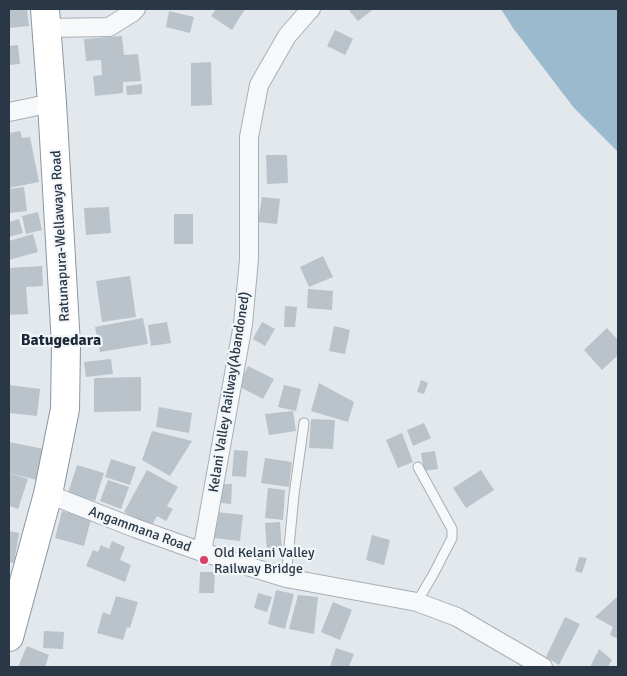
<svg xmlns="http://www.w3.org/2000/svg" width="627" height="676" viewBox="0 0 627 676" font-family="Signika,sans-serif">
  <rect width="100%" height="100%" fill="#e3e8ec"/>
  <path fill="#9cbace" d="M501,9H618V152L574,108L513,28Z"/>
  <path fill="#bac2ca" d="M9,9H27L29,26L9,28Z
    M216,9H245L232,30L211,16Z
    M348,9H374L358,21Z
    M169,11L194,17L190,33L166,27Z
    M335,30L353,39L345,55L327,46Z
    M122,36L124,55L138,54L141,81L123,82V93L95,96L93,76L102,75L101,60L86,61L84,39Z
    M18,45L20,64L9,65V46Z
    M211,62L212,105L191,106V63Z
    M142,84V94L127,95L126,86Z
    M20,131L22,138L30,137L39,182L9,188V133Z
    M266,155H287L288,183L267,184Z
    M24,187L27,211L9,213V189Z
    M262,197L280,199L277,224L258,222Z
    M109,207L111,233L86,235L84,208Z
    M38,212L42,230L26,234L22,216Z
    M174,214H193V244H174Z
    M19,219L23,233L9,237V222Z
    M33,234L38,252L9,260V241Z
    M323,256L333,277L309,287L300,267Z
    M42,266L43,286L26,287L28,314L9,315V268Z
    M130,276L136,317L102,322L96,281Z
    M308,289L333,291L332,310L307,308Z
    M285,306L297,307L295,327H284Z
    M143,318L148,344L100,352L95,327Z
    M167,322L171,343L151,346L148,325Z
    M262,322L275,329L265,346L253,339Z
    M334,326L350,330L345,354L329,351Z
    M607,328L618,340V355L602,370L584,350Z
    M111,359L113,374L86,377L84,362Z
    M248,366L274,379L263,399L238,386Z
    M141,377V411L94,412V378Z
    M421,380L428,383L424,394L417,392Z
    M319,383L354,402L348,422L311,411Z
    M9,385L40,389L37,416L9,413Z
    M284,385L301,389L296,411L278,407Z
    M159,407L192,413L189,433L156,427Z
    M293,411L296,431L269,435L265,414Z
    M311,419L335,420L333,449L309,448Z
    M424,423L431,438L413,446L407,430Z
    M152,431L192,441L170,476L142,460Z
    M402,433L413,462L398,468L386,440Z
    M9,442L44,449L37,480L9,473Z
    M234,450L248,451L246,477L232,476Z
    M435,451L438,469L424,471L421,453Z
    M265,458L292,462L289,487L261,483Z
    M111,459L136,467L130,485L105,477Z
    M77,465L104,473L95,501L68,493Z
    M147,470L178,487L167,506L173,509L166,521L157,516L151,527L124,512Z
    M481,470L494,490L466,508L453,488Z
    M9,473L28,479L18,509L9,506Z
    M108,480L129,487L121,509L100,501Z
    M222,484H232L231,504L221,503Z
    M268,488L285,490L283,520L265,518Z
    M62,511L91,519L84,546L55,538Z
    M217,512L243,515L240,541L214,538Z
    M280,522L282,550L267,551L265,523Z
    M9,531L19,533L14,563L9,562Z
    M372,535L390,540L384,565L366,560Z
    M112,541L125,547L120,560L131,565L125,582L86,566L93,550L98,552L101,545L109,549Z
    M579,557L587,558L582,573L575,571Z
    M200,572H215L214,593H199Z
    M276,590L294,594L285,629L268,624Z
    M258,593L272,597L267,612L254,608Z
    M298,595L318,597L314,634L289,629Z
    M116,596L138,602L130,628L127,627L123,640L97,633L103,612L110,615Z
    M618,596V639L610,635L613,627L595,617Z
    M333,602L352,610L340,640L321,632Z
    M565,617L580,624L559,665L546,657Z
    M44,631L64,632L63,649L43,648Z
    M27,646L49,655L45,667H18Z
    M336,648L354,654L349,667H330Z
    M599,649L612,660L608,667H590Z"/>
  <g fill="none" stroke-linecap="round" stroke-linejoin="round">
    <defs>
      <path id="lane" d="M286,578L294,495L304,423
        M417,602L434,573L452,538V529L418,467"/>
      <path id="street" d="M46,28L109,27L133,12L136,9
        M9,112L52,103
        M48,494L135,528L202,552L286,578L417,602L457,617L543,667
        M202,552L243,324L249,259V137L259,85L287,36L307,13L311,9"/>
      <path id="highway" d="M9,637L48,494L65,409L66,345L52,103L45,9"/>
    </defs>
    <use href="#lane" stroke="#a7afb7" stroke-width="11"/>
    <use href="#street" stroke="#a7afb7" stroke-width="20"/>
    <use href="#highway" stroke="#8997a4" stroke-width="30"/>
    <use href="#lane" stroke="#f6f8fa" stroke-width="9"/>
    <use href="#street" stroke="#f6f8fa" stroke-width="18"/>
    <use href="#highway" stroke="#fff" stroke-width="28"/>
  </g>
  <circle fill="#d7426b" stroke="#f3f6f9" stroke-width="2" cx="204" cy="560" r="5"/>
  <g text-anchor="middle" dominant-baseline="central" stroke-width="4.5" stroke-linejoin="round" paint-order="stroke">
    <g font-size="14" fill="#293746" stroke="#f3f6f9">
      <text transform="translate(60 236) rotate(-93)">Ratunapura-Wellawaya Road</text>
      <text transform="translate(229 392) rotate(-81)">Kelani Valley Railway(Abandoned)</text>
      <text transform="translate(140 529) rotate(20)">Angammana Road</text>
    </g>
    <g font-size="14" fill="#293746" stroke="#f3f6f9" text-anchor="start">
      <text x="214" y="552">Old Kelani Valley<tspan x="214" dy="16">Railway Bridge</tspan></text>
    </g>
    <g font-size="16" font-weight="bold" fill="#1c2837" stroke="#f3f6f9">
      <text x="61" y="340">Batugedara</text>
    </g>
  </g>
  <rect width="627" height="676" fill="none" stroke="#293746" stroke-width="20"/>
</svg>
